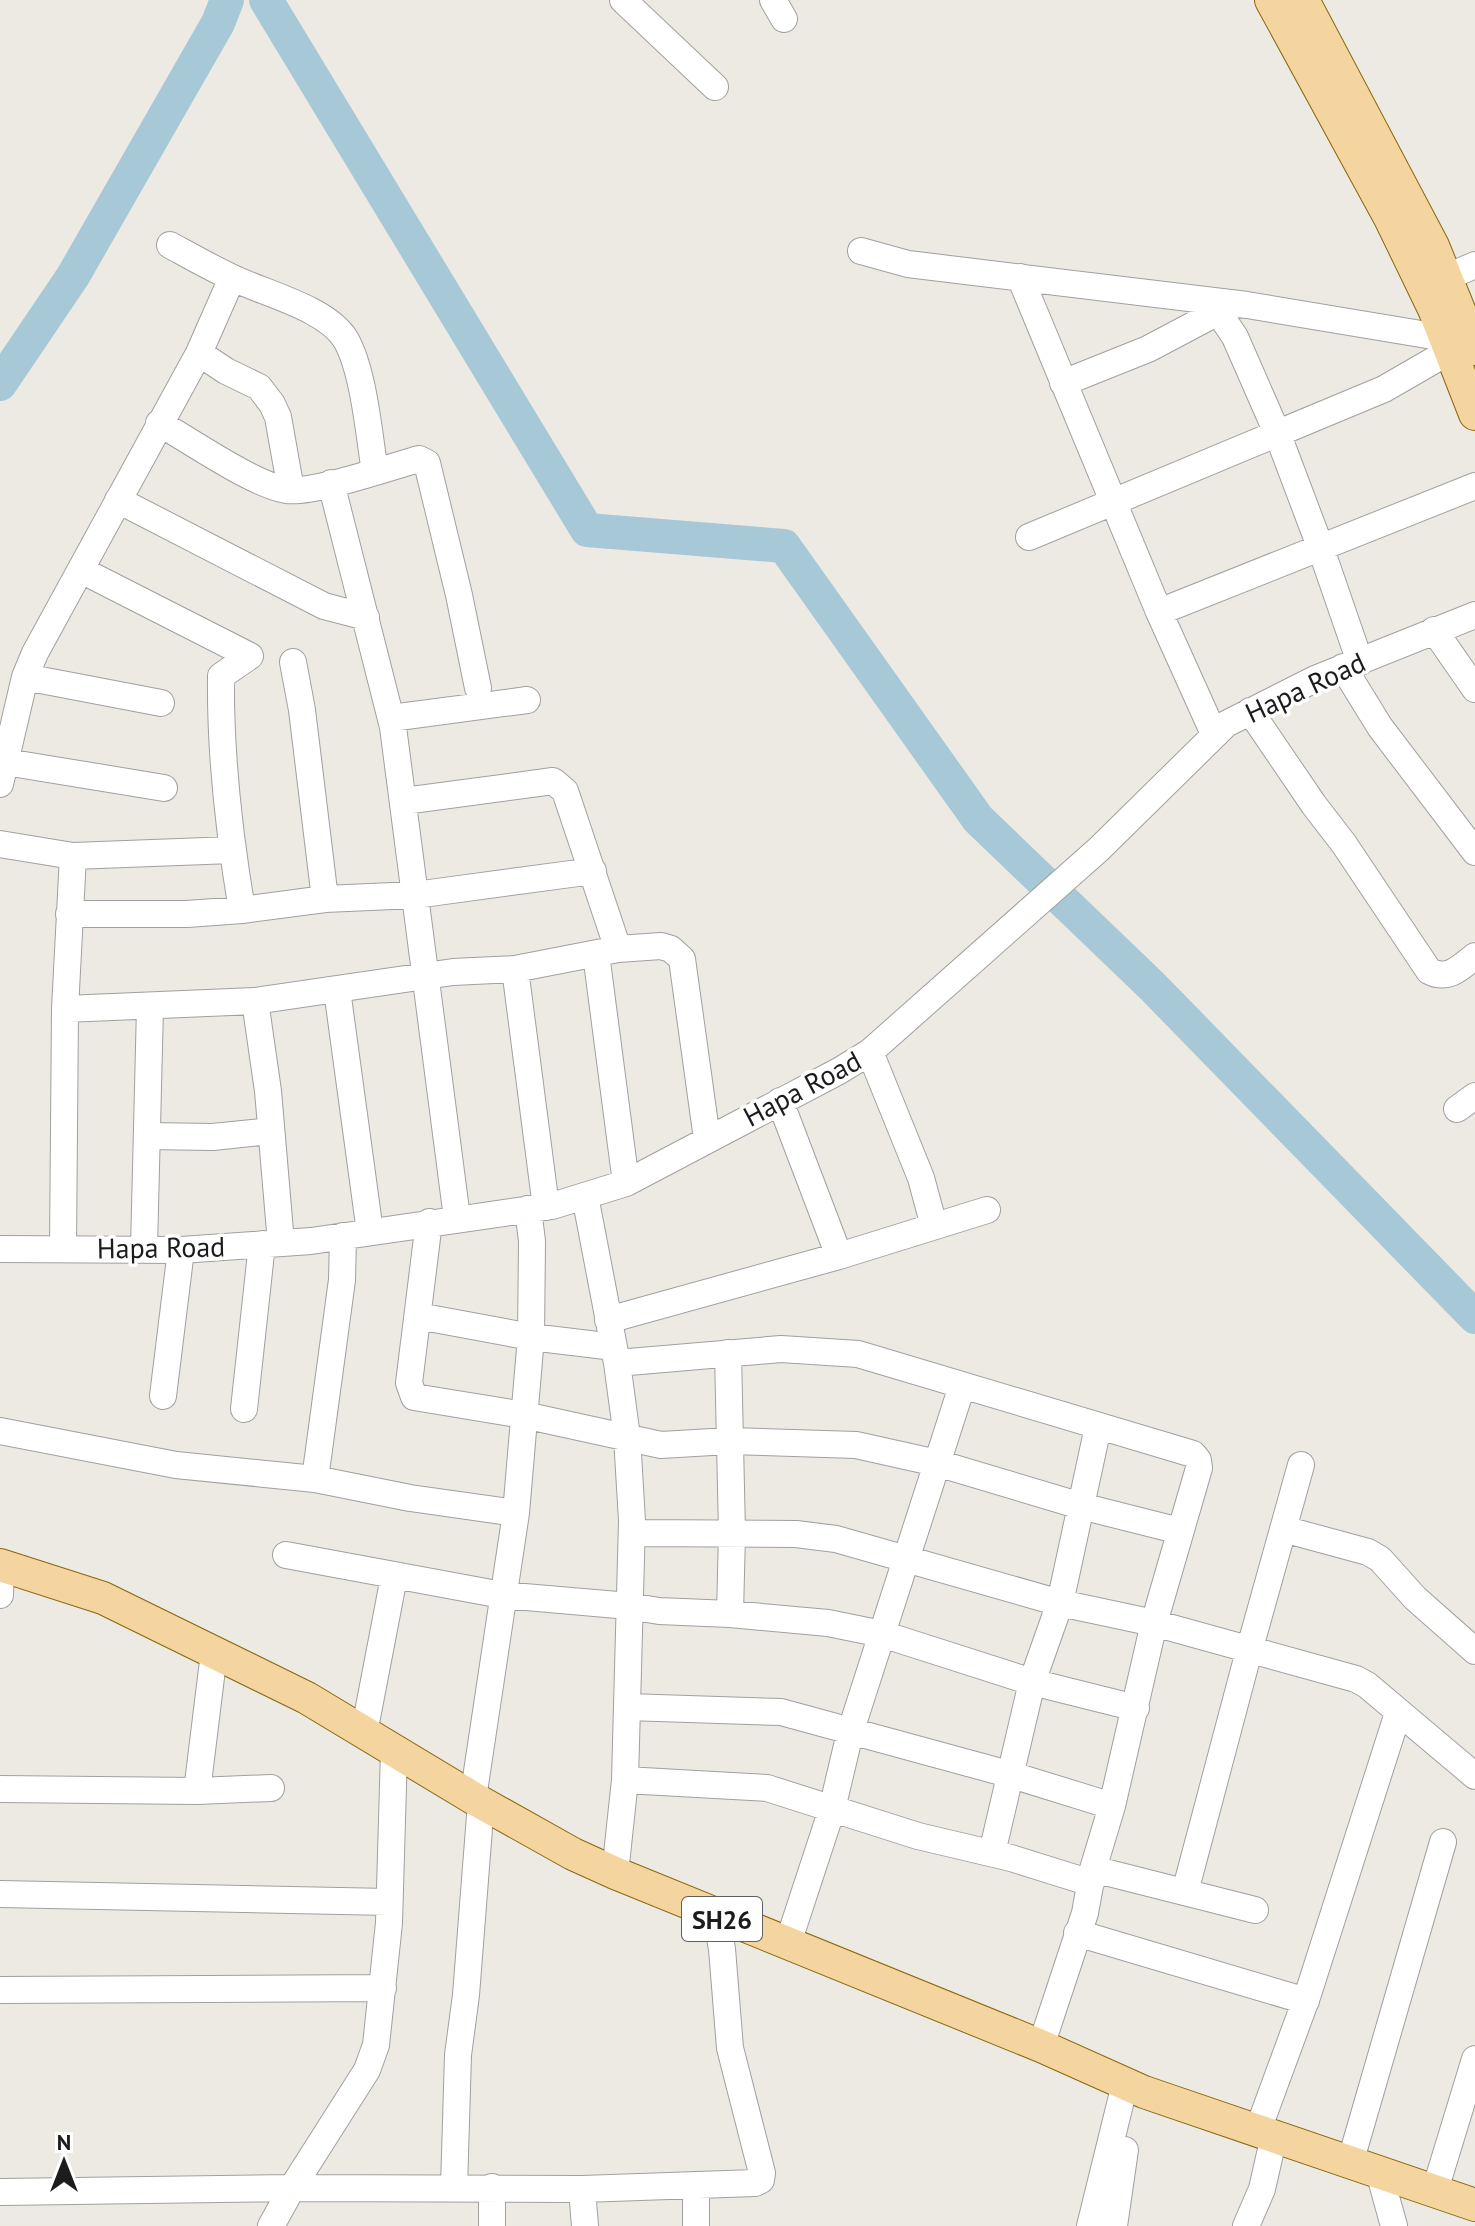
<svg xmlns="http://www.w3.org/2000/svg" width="1475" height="2226" viewBox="0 0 1475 2226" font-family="'PT Sans',sans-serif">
  <rect width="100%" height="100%" fill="#eceae2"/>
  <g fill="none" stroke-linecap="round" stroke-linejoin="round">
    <path stroke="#a6c8d7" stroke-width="34" d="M266,0L587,530L784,546L978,819L1152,986L1475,1317
      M0,384L73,276L218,23L227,0"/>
    <defs>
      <path id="minor" d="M623,0L715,87
        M773,0L784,19
        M170,245C192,257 213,269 235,279C267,294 328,309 346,340C364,372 369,435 375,472
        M861,251L908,264L1247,305L1445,338
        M1020,277L1159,612L1214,734
        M1431,284L1475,265
        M1211,301L1235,337L1278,435L1321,549L1360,662
        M199,353L226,371L259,387L272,404L278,417L291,490
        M1063,383L1148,349L1218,312
        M159,423C189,440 254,485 286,490C312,494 390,467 419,459L427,463L459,595L478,688
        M331,483L393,727L457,1218
        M118,500L324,606L366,617
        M1029,537L1384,389L1436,359L1451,354
        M81,570L250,656L221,676C220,755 229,833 242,910
        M1159,612L1475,486
        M1434,630L1475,689
        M293,662L302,710L325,899
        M1343,667L1380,727L1475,852
        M25,677L161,703
        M1250,711L1314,805L1344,844L1429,971C1448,981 1460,968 1475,956
        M391,718L527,700
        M0,761L164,788
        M0,784L25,677L35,653L199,353L232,278
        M404,801L553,781L565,791L618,949
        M0,844L73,856L232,850
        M69,914H187L242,910L325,899L415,895L593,871
        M596,954L626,1183
        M515,969L546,1207
        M337,990L370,1232
        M255,1001L268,1091L281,1243
        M65,1009L255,1001L453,972L515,969L618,949L661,946L671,949L682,959L707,1139
        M870,1052L921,1178L934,1226
        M780,1101L839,1256
        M1457,1109L1475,1096
        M147,1136L213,1137L270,1131
        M585,1196L617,1363L627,1437L632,1521L625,1780L615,1873
        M429,1222L409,1383L414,1397L524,1415L661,1445L729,1441L856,1445L937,1463L1081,1506L1180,1531
        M144,1248L150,1007
        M0,1249L181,1250L311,1241L552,1206L626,1183L839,1071L870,1052L1099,849L1226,724L1315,679L1475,615
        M63,1249L65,1009L73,856
        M418,1316L531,1337L614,1347
        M608,1320L839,1256L987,1210
        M728,1353L732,1533L730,1614
        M617,1363L781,1349L858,1354L1193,1454L1198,1460L1199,1468L1154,1623L1112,1806L1093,1869L1085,1913L1041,2046
        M163,1396L181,1250
        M244,1409L262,1244
        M0,1431L176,1465L315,1479L410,1498L516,1513
        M315,1479L342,1280L343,1236
        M1283,1529L1368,1552L1380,1559L1415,1598L1475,1651
        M632,1533L796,1534L836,1539L1060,1603L1154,1623L1356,1679L1367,1685L1475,1776
        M286,1555L502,1595L629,1606L659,1611L730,1614L828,1623L882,1634L1032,1682L1136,1708
        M0,1595L1,1565
        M627,1707L781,1712L1012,1775L1112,1806
        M364,1733L394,1577
        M625,1780L767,1788L918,1836L1011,1858L1091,1883
        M0,1789L197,1791L271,1788
        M197,1791L214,1653
        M473,1798L516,1513L531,1337L532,1241L528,1209
        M992,1853L1032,1682L1060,1603L1098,1427
        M1093,1869L1255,1910
        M1185,1892L1249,1651L1301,1465
        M0,1894L389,1902
        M1077,1933L1306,2001
        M788,1943L832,1809L850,1733L962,1386
        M0,1990L383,1988
        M1258,2130L1308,1994L1398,1713
        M1350,2163L1443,1842
        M1379,2172L1394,2226
        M696,2185V2226
        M492,2187V2226
        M454,2188L458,2055L466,1995L481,1803
        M582,2189L585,2226
        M1435,2190L1475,2059
        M0,2192L292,2188L582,2189L755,2183L761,2180L762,2173L730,2048L722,1949L716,1916
        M271,2226L292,2188L367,2070L376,2045L389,1923L394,1751
        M1090,2226L1125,2084
        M1114,2226L1125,2150
        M1246,2226L1262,2189L1274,2136"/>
      <path id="major" d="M1271,0L1390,218L1434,309L1475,414
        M1303,0L1433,246L1475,349
        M0,1565L103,1598L307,1698L473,1798L573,1854L615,1873L1041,2046L1144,2092L1475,2205"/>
    </defs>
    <use href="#minor" stroke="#a0a0a0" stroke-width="28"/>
    <use href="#major" stroke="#88670c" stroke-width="34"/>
    <use href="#minor" stroke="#fff" stroke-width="26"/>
    <use href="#major" stroke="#f4d5a0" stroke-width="32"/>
  </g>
  <g text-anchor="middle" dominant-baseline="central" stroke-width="7" stroke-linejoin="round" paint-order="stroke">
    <rect fill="#fff" stroke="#606060" stroke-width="2" x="682" y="1897" width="80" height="44" rx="6"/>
    <g font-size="26" font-weight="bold" fill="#1c1c1c">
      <text x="722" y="1919">SH26</text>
    </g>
    <g font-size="28" fill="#1c1c1c" stroke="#fff">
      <text transform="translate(1305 687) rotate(-25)">Hapa Road</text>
      <text transform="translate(802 1088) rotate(-28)">Hapa Road</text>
      <text transform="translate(161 1247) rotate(-1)">Hapa Road</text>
    </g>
  </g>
  <g transform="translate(64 2162)" stroke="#ffffff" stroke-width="6" paint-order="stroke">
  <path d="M0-6L14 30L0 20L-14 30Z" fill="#1c1c1c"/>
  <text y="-12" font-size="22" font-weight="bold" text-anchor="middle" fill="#1c1c1c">N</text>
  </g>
</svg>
